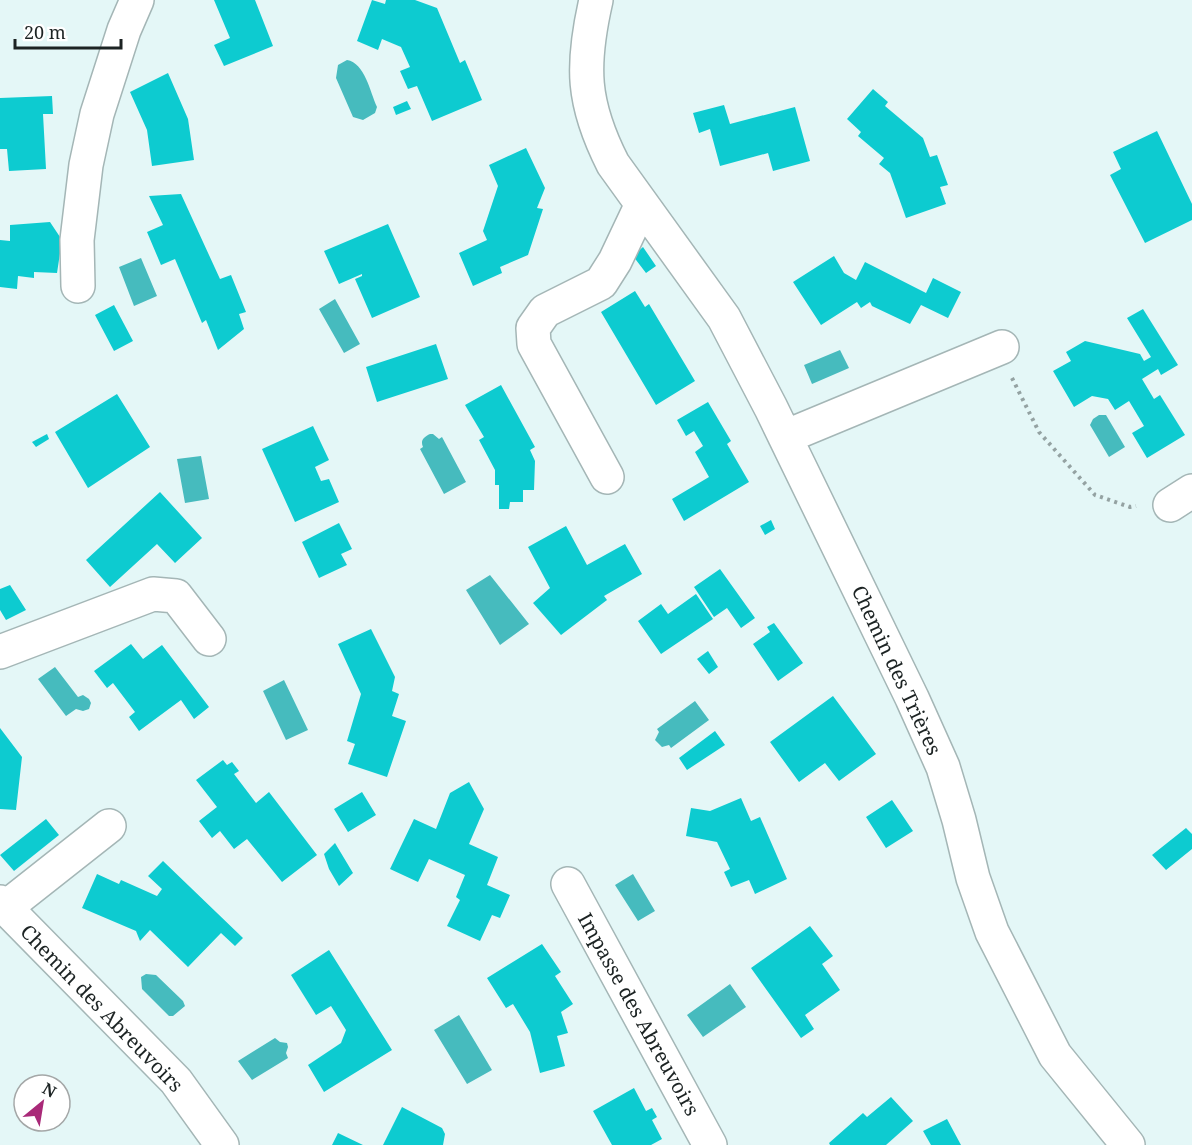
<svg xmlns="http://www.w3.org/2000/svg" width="1192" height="1145" viewBox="0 0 1192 1145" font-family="'Noto Serif',serif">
  <rect width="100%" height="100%" fill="#e4f7f7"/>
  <path fill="#46bbbe" d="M347,60C365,63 370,92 377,107L375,113L363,120L353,117L336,78L338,65Z
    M141,258L157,296L134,306L119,267Z
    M335,299L360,344L344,353L319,309Z
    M840,350L849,368L812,384L804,365Z
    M1099,415H1106L1125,447L1109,457L1090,425L1093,419Z
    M430,434H433L439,439L442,437L466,482L444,494L420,449L423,447C420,440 424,437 430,434Z
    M201,456L209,499L185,503L177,459Z
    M490,575L529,624L500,645L466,590Z
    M55,667L78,697L83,695L89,699L91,703L89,709L83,711L76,709L66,716L38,679Z
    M284,680L308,730L286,740L263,691Z
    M695,701L709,720L671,748L669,745L662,747L655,740L659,732L657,729Z
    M633,874L655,911L638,921L615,885Z
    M146,974L156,975L183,1001L185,1006L173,1016H169L142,989L141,977Z
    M730,984L746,1007L703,1037L687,1015Z
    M459,1015L492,1070L467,1084L434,1030Z
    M275,1038L280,1042L287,1043L288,1047L286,1053L288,1058L252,1080L238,1061Z"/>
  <path fill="#0dcbd0" d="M214,0H255L273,46L224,66L214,45L230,38Z
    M372,0L385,4L386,0H415L437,8L460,63L465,60L482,100L432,121L417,86L408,89L400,71L410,67L401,47L382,39L378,50L357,41Z
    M168,73L188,119L194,160L152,166L147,130L130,92Z
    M873,89L888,102L885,106L923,138L930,157L937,155L948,185L940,187L946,204L906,218L890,173L879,164L884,158L858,136L861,132L847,119Z
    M52,96L53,114H43L46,169L9,171L7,149H0V98Z
    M407,101L411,109L396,115L393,107Z
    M724,105L730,124L795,107L810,161L773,171L768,153L720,166L710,129L699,133L693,113Z
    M1157,131L1192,204V220L1145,243L1110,175L1121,169L1113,152Z
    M526,148L545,188L537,208L543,209L528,255L500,267L502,273L473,286L459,253L487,240L483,231L498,186L489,165Z
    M181,194L220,279L231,275L246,312L239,314L244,329L218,350L206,320L202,323L175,259L161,265L147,232L163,225L149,196Z
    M50,222L62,240L57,273L34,272V278L18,276L17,289L0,287V240L10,241V225Z
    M388,224L420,297L372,318L355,279L362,276V274L339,284L324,251Z
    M643,247L656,266L646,273L633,256Z
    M834,256L844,273L856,280L865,262L926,293L933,278L961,292L948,318L921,305L910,324L872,306L870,302L861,308L857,302L821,325L793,282Z
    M635,291L645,307L649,304L695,381L656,405L601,312Z
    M114,305L133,341L114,351L95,315Z
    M1143,309L1178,365L1161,375L1158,369L1142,379L1154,399L1160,395L1185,435L1147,458L1132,433L1144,426L1129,401L1115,410L1108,399L1092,396L1074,407L1053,371L1071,361L1066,352L1085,341L1140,354L1144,361L1151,357L1127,318Z
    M436,344L448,379L377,402L366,367Z
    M501,385L535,447L530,450L535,461L534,490H523V502H510L509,509H499V485H495V470L479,440L484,437L465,405Z
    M117,394L150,447L88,488L55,432Z
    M708,402L731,441L727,444L749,482L684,521L672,499L709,477L695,452L703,446L694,431L686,436L677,420Z
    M313,426L329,460L315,467L321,481L329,479L339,502L295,522L262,449Z
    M47,434L49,439L36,447L32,442Z
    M160,492L202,538L175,563L157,544L110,587L86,560Z
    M771,520L775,529L765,535L760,526Z
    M339,523L352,549L341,554L347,565L319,578L302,542Z
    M566,526L587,565L625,544L642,574L604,596L607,600L561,635L533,603L550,588L528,547Z
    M720,569L755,618L741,628L727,608L714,617L694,587Z
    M10,585L26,610L6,620L0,610V589Z
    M696,594L713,619L661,654L638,621L661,604L668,614Z
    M774,623L803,663L778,681L753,644L770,632L767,627Z
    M371,629L395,677L392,691L399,694L392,716L406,721L387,777L348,764L355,744L347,741L361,694L338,644Z
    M131,644L143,659L162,645L209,707L194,719L181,700L139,731L129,717L135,712L113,683L107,688L94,671Z
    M708,651L718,667L709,674L697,659Z
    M833,696L876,754L839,781L825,763L799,782L770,742Z
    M0,728L22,757L16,810L0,809Z
    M715,731L725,745L687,770L679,758Z
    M223,760L227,765L232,762L239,771L234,774L256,803L269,792L317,855L282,882L247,839L234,849L220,831L212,838L199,821L217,807L196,780Z
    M469,782L484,809L469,844L498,857L487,885L510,895L500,918L492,915L480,941L447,926L460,900L456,897L465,875L429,859L418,882L390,869L414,819L436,829L450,793Z
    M362,792L376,815L348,832L334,809Z
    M741,798L751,821L760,817L787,879L755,894L749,880L731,887L724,872L730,869L717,842L686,836L691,808L710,811Z
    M892,800L913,831L886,848L866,817Z
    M46,819L59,835L14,871L0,855Z
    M1186,828L1192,834V849L1166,870L1152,855Z
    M335,843L353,873L339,886L329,869L324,854Z
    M163,861L243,938L235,946L221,933L188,967L150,930L140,941L136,931L82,908L97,874L119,884L121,880L157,896L162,889L148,876Z
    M810,926L833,956L822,964L840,990L805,1015L814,1029L801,1038L751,968Z
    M542,944L561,972L555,976L573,1004L561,1012L568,1033L557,1036L565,1066L540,1073L530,1032L513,1004L506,1008L487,978Z
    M329,950L392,1050L324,1092L308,1065L341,1043L346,1030L331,1006L316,1015L291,975Z
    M634,1088L646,1111L652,1108L657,1117L652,1120L662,1139L651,1145H612L593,1111Z
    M891,1097L913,1121L886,1145H830L829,1143L863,1113L867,1117Z
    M402,1107L442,1128L445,1134L443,1145H383Z
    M947,1119L961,1145H931L923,1131Z
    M338,1133L363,1145H332Z"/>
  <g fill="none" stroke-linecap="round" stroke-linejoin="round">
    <defs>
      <path id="minor" d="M596,0C581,66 582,103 613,164L724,318L771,408L912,698L943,767L959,820L973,878L992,932L1055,1055L1128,1145
        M78,286L77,240L86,165L97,114L124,30L137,0
        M785,437L1002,347
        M607,477L534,344L533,328L545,311L601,283L615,261L642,204
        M1170,505L1192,491
        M0,652L153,594L176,596L209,639
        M568,884L710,1145
        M0,902L176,1081L222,1145
        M5,908L109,826"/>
    </defs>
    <use href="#minor" stroke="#a4b6b6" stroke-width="36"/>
    <path stroke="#94a2a2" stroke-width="4" stroke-dasharray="3 4.5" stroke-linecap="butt" d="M1012,378L1039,432L1095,495L1130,507L1136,506"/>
    <use href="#minor" stroke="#fff" stroke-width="33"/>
  </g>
  <g text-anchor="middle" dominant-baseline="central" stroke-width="5" stroke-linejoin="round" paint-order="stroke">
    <g font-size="20" fill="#1c2323" stroke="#fff">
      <text transform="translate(897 670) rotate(65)">Chemin des Trières</text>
      <text transform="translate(102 1008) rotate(46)">Chemin des Abreuvoirs</text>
      <text transform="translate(639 1014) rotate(61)">Impasse des Abreuvoirs</text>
    </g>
  </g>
  <g transform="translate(42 1103) rotate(30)"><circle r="28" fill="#ffffff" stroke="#a4a7a7" stroke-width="1.5"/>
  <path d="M0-4.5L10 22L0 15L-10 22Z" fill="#a92978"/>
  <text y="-9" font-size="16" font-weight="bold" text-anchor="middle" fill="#1c2323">N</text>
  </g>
  <path d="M15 39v9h106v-9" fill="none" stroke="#1c2323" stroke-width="3"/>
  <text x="24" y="39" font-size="18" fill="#1c2323" stroke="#ffffff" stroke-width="4.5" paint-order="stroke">20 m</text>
</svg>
